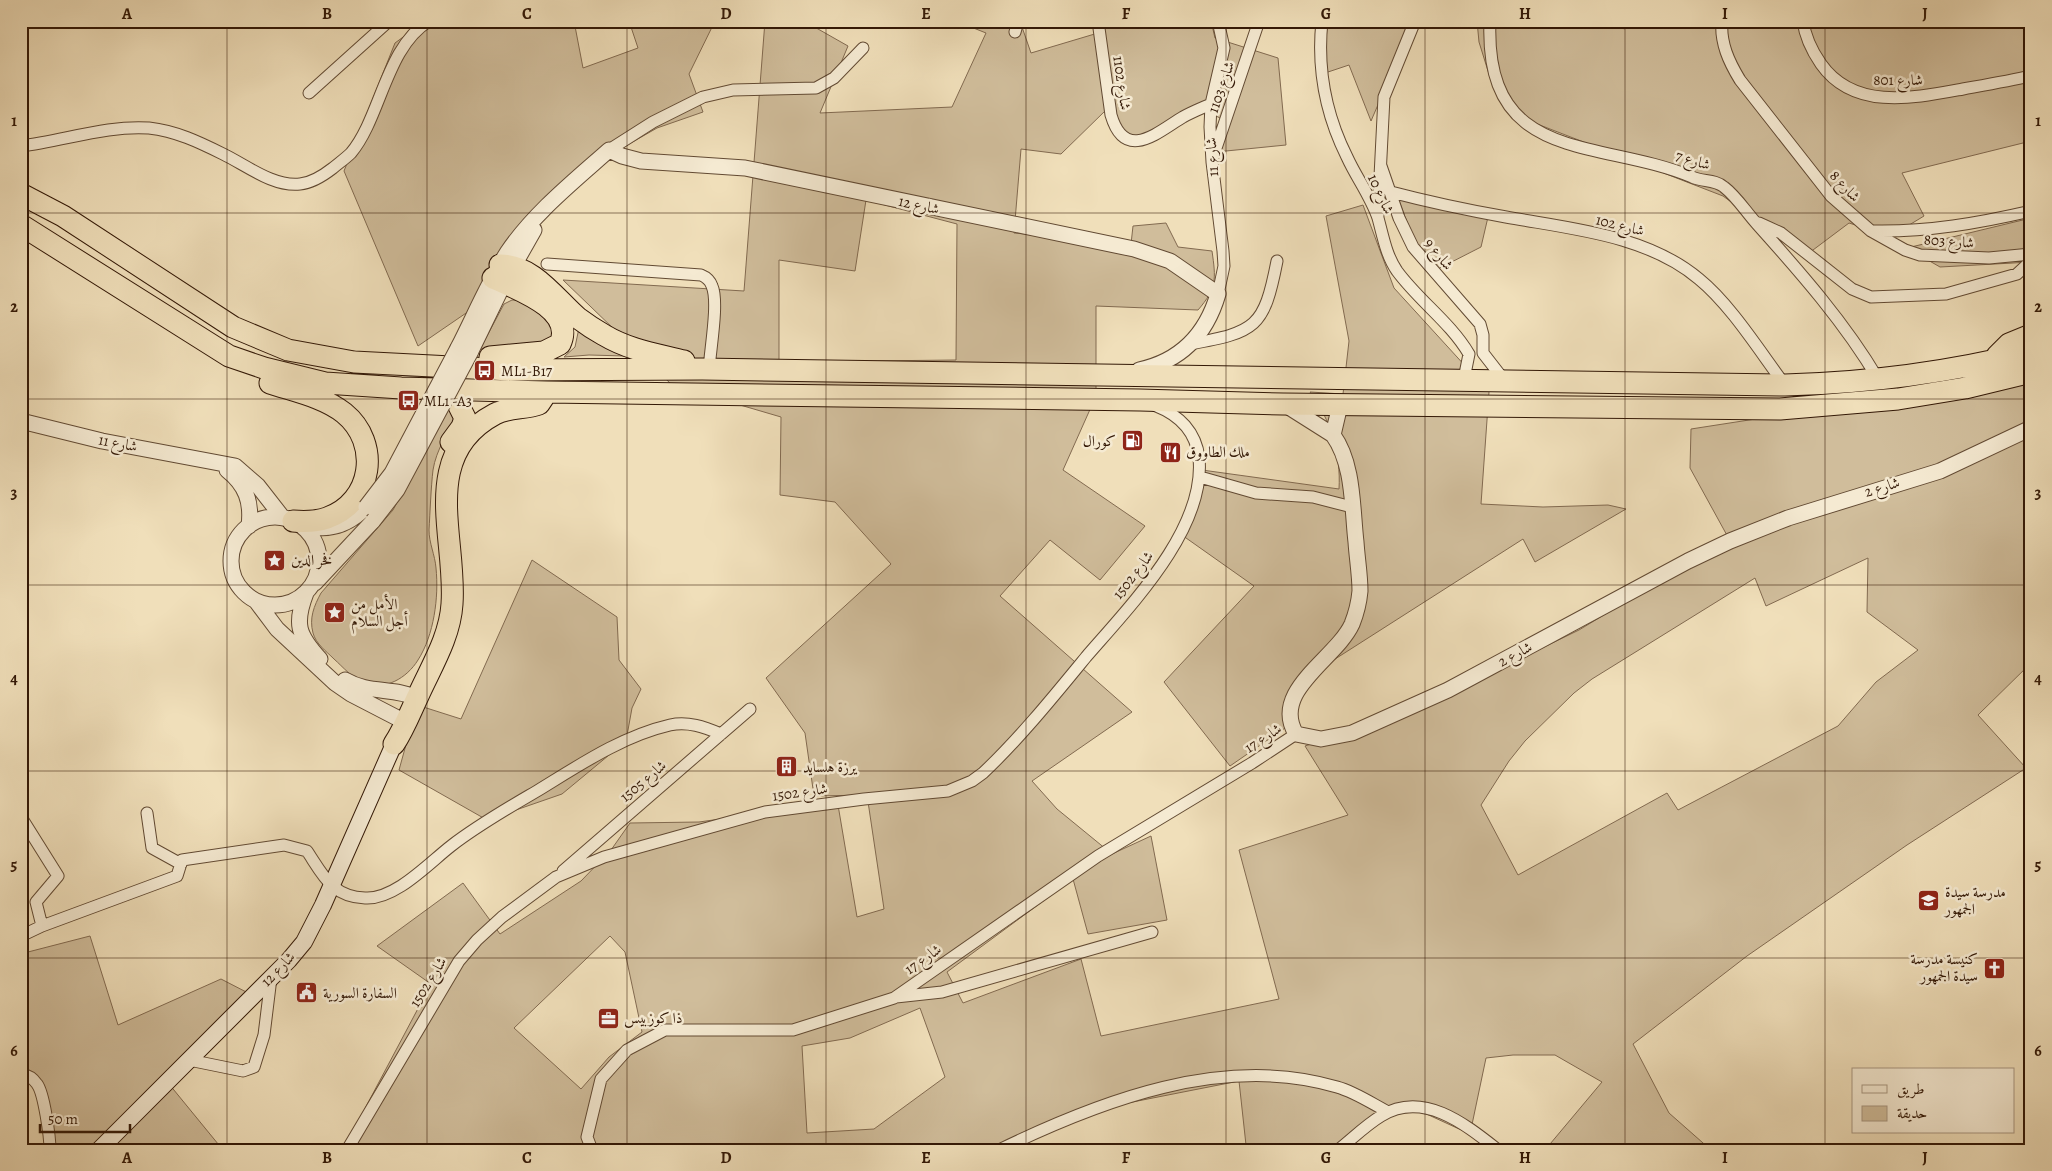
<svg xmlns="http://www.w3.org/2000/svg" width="2052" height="1171" viewBox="0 0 2052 1171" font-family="Alegreya,Amiri,serif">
  <rect width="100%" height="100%" fill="#f0dfba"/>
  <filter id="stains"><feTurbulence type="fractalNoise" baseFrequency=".004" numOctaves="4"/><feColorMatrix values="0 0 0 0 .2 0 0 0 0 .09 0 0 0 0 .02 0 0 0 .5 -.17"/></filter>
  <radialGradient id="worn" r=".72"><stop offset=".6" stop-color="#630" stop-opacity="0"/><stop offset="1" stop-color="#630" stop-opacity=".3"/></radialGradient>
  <path fill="#d0bd9b" stroke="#826a50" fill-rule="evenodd" d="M425,21H574L583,68L638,48L629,21H715L689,74L703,112L657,128L615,152L562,196L472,309L418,346L344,171L395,43Z
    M765,21H810L811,25L848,46L820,113L952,107L986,33L956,21H1024L1022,27L1031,53L1098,33L1096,21H1211L1215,38L1278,58L1286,145L1216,152L1226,121L1198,107L1131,143L1105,111L1061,154L1021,149L1014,233L1131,244L1133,226L1166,223L1178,247L1212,251C1216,279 1217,288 1198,310L1096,306V396L1063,470L1145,526L1100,580L1050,540L1000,596L1132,712L1032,781L1057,809L1112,854L1151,836L1167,920L1088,934L1073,879L947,972L963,1003L1081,959L1101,1036L1279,999L1239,850L1348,815L1305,746L1408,713L1579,630L1729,539L1690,468L1691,429L1936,391L2031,369V663L1978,715L2026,768L1907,845L1747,956L1633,1044L1669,1113L1711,1150H1545L1602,1082L1555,1055H1513L1486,1058L1470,1134L1420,1111L1390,1115L1343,1150H1250L1246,1145L1239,1081L1102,1108L984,1150H343L431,984L377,946L463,883L500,934L581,881L611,850L630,823L699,822L806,807L838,805L857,917L884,909L867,795L814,796L805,733L766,678L891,564L835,502L780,495L781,417L672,385L563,280L744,291ZM866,200L957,224L956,360L779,362V260L855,271ZM1868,558L1867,612L1918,650L1876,682L1838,726L1678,810L1667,793L1518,875L1481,805L1509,761L1525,741L1574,693L1592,679L1755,578L1766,606ZM610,936L625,952L642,1032L609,1057L581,1089L514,1028ZM920,1008L945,1077L874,1129L807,1133L802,1046L850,1038Z
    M1321,21H1414L1371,121L1349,65L1325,73Z
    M1477,21H1614L1624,29L1639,21H2031V141L1902,173L1924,216L1891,236L1849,223L1805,256L1723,196L1519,117L1494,84L1488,71L1479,42Z
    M1396,193L1488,217L1481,247L1434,271L1414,240Z
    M1363,205L1394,288L1489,392L1481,504L1543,507L1608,505L1626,509L1535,562L1523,539L1332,661L1321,670L1289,716L1285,728L1230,766L1164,682L1254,586L1179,533L1202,470L1339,489C1341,454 1331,420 1310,392L1343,394L1349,341L1326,216Z
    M2031,218V262L1940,267L1907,248Z
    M512,300C535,300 546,317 556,335L525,350L480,349L504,304Z
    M579,328L625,356L589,355L564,357L575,347Z
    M450,404L457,414C449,431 436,450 433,470C431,487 430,513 429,530C429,543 435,555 436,568C439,597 434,635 418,660C407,678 385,691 364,683C352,678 343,667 334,659C326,651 316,644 313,633C309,618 314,606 321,593L393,510Z
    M532,560L617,617L619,660L641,689L632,708L626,741L562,794L487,820L399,770L417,705L461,719Z
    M90,936L118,1025L221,979L254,996L169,1084L223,1150H52L31,1074L21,1080V961L28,952Z"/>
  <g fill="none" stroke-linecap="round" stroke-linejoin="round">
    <defs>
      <path id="minor" d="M1098,21L1111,115C1125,163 1158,132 1183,117C1192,112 1202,108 1211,104
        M1322,21C1317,68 1326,115 1347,157C1356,177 1371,197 1378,218C1383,236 1386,255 1397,271C1419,301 1450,322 1469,354L1464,379
        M1490,21C1484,166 1600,138 1692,177C1702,182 1715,179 1724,187C1737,197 1746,212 1757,224C1800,272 1845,323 1878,379
        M1722,21C1720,43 1729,62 1740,80L1831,196L1871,231L1905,250L1920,255L1989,258L2031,254
        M1803,21C1805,36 1812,51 1821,64C1854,111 1914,98 1963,89C1985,85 2008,81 2031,76
        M1015,32L1018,21
        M309,93L389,21
        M21,146C63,141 107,125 149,128C176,131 199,142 223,154C246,165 273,187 300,184C312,183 324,175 333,168C339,163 346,158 351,153C381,117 386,47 429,21
        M609,150L653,122L703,97L733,90L816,88L834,78L863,48
        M1213,157L1259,21
        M1381,166L1399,218L1413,247L1480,324L1483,335V353L1504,380
        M1391,192C1429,202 1467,210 1506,217C1572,229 1647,235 1699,279C1731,305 1760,352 1785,385
        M1378,216L1384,97L1415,21
        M1759,223L1781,233L1852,289L1871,297L1946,294L2017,274L2031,261
        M1874,231C1928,232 1979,223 2031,211
        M547,264L701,275C706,277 710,280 712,286C719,302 710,350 709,370
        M1218,294L1224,266L1223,251L1212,162L1210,127L1211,104L1224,48L1218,21
        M1190,344C1256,332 1264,328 1277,261
        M1200,477L1256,493L1313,497L1352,507
        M147,813L152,848L181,864
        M21,817L58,876L36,902L42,926
        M563,871L750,709
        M21,936L42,926L177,876L182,860L284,845L307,851C323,875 332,897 365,898C395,900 429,863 451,846C478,825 508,808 537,791C578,766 622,736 670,725C688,721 704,727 721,734
        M896,997L942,992L1152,932
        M189,1060L243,1071L254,1067L264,1035L271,978
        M21,1074C28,1075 33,1078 37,1084C44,1093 50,1137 50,1150
        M347,1150L459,961L477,940L502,917L556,877L604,857L765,812L864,799L948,791L972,781L983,773C1020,738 1054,696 1086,657C1130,606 1206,529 1199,458C1196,432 1179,415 1156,406
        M592,1150L587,1137L601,1079L627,1050L665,1030H793L894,998L1098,856L1252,763L1296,734
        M999,1150C1100,1101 1224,1053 1337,1087C1355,1092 1371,1103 1388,1112
        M1338,1150C1352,1139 1366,1125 1381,1116C1423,1090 1465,1124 1498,1150"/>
      <path id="tertiary" d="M458,348C474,317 488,283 507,253C533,214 574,181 609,150L622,156L641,161L745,168L1134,249L1170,261L1218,294C1206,335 1181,361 1139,370
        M470,353L504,283L534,230
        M1284,404L1333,435C1354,464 1352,508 1356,542C1357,558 1360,575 1360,591C1359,602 1356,614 1352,624C1336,659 1270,691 1296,734L1321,739L1352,733L1448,690L1688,561L1730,541L1788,518L1940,471L2031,428
        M21,421L102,441L235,466L258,486L283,518
        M1333,435L1340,405
        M227,470C246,485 252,502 249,526
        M231 561a44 44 0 1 1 88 0a44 44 0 1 1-88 0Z
        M314,527C334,530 352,522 366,507
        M315,583L373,521
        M306,593C294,624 298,635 320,659
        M256,601L277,629L335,683L351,694L407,723
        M345,680C368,694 394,687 417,698"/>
      <path id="secondary" d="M99,1150L289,960L304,942L323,905L394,744"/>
      <path id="motorway" d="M21,194L63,216L233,327L288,350L354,362L511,370L702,369L1785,385C1867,383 1951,372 2031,352
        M21,225L229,356L264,368L325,383L401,388L547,392L1140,400L1283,404L1780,409L1898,399L1965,388L2031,372
        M500,265C533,265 555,298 578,318C586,324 595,330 604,335C629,350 656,354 684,361
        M1997,356L2009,344L2031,335
        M490,357L544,352L560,344C576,310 517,289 493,278
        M270,383C294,391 324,397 344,413C381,443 373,502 327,518C316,522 305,522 293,521
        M441,389L456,400L465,418L462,427L451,442
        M394,744C404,729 410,713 418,696C431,667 450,637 452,604C457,538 418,455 495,414C508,407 525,409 539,404L547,392"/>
    </defs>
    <use href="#minor" stroke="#624a33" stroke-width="13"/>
    <use href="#tertiary" stroke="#624a33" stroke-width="17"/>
    <use href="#secondary" stroke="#331806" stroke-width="18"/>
    <use href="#motorway" stroke="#331806" stroke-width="23"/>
    <use href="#minor" stroke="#f5ead2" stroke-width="11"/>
    <use href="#tertiary" stroke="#f5ead2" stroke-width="15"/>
    <use href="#secondary" stroke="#f5ead2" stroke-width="16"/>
    <use href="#motorway" stroke="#f0dfba" stroke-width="21"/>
    <defs>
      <path id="tertiary-bridge" d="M366,507L392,473L458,348
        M373,521L397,490L470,353"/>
    </defs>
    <use href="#tertiary-bridge" stroke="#624a33" stroke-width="17" stroke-linecap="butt"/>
    <use href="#tertiary-bridge" stroke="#f5ead2" stroke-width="15"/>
  </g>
  <path fill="none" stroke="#331806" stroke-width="1" stroke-opacity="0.55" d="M227,21V1150M427,21V1150M627,21V1150M826,21V1150M1026,21V1150M1226,21V1150M1425,21V1150M1625,21V1150M1825,21V1150M21,213H2031M21,399H2031M21,585H2031M21,771H2031M21,958H2031"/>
  <defs>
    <symbol id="bus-square" viewBox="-11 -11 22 22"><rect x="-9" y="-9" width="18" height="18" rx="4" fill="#8f2418" stroke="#f5ead2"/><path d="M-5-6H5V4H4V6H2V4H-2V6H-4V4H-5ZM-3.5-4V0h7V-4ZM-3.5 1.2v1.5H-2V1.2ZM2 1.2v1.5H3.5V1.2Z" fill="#fff"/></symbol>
    <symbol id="fuel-square" viewBox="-11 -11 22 22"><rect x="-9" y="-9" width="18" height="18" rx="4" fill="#8f2418" stroke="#f5ead2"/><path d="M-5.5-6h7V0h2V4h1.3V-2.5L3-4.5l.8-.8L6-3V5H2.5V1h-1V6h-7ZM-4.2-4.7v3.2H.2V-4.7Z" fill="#fff"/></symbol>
    <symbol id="restaurant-square" viewBox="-11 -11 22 22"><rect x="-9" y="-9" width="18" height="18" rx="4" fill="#8f2418" stroke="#f5ead2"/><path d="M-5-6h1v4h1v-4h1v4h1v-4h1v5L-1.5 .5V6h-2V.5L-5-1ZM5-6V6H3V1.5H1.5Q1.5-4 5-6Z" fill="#fff"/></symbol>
    <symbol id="sight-square" viewBox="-11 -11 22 22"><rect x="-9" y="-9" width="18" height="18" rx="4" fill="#8f2418" stroke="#f5ead2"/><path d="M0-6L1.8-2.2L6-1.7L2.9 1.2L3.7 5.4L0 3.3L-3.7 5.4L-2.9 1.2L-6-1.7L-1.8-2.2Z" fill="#fff"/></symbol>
    <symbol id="building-square" viewBox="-11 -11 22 22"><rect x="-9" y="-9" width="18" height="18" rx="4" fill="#8f2418" stroke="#f5ead2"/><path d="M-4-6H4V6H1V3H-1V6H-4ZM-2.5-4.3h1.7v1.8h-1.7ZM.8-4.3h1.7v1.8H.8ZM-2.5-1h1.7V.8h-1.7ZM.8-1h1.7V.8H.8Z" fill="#fff"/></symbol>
    <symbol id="school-square" viewBox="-11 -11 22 22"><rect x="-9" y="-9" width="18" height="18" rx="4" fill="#8f2418" stroke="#f5ead2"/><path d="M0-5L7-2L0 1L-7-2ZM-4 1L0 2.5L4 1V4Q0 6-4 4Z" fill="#fff"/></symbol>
    <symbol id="church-square" viewBox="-11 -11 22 22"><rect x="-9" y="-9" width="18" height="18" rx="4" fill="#8f2418" stroke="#f5ead2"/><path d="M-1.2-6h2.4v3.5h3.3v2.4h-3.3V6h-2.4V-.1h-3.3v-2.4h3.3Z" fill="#fff"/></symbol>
    <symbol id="civic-square" viewBox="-11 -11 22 22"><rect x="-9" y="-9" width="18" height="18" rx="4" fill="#8f2418" stroke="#f5ead2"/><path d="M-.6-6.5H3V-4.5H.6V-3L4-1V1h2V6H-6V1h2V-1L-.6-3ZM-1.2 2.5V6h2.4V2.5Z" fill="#fff"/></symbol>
    <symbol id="office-square" viewBox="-11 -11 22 22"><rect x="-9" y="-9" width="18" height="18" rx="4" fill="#8f2418" stroke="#f5ead2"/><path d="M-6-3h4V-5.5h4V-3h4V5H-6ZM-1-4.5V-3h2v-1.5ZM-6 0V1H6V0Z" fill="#fff"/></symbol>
  </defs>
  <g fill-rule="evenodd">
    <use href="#bus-square" x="472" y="358" width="25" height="25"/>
    <use href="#bus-square" x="396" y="388" width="25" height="25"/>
    <use href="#fuel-square" x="1120" y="428" width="25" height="25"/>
    <use href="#restaurant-square" x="1158" y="440" width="25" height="25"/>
    <use href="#sight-square" x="262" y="548" width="25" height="25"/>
    <use href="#sight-square" x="322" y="600" width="25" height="25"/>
    <use href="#building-square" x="774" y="754" width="25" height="25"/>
    <use href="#school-square" x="1916" y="888" width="25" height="25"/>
    <use href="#church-square" x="1982" y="956" width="25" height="25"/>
    <use href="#civic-square" x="294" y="980" width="25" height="25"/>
    <use href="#office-square" x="596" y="1006" width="25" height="25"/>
  </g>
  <g text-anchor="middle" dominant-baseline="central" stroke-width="5" stroke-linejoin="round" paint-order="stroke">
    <g font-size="15" fill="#331806" stroke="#f5ead2">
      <text x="1898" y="80">شارع 801</text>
      <text transform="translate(1122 83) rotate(82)">شارع 1102</text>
      <text transform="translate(1221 87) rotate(-71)">شارع 1103</text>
      <text transform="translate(1212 157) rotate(-94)">شارع 11</text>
      <text transform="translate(1693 160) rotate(17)">شارع 7</text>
      <text transform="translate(1845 186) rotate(47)">شارع 8</text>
      <text transform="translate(1381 194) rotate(65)">شارع 10</text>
      <text transform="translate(919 205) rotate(12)">شارع 12</text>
      <text transform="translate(1620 225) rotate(14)">شارع 102</text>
      <text transform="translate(1949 241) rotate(4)">شارع 803</text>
      <text transform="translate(1439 254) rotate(51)">شارع 9</text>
      <text transform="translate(118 443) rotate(11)">شارع 11</text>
      <text transform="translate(1882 487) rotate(-17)">شارع 2</text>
      <text transform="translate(1133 575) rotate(-52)">شارع 1502</text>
      <text transform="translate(1515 654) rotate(-28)">شارع 2</text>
      <text transform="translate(1263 738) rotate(-33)">شارع 17</text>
      <text transform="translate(643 781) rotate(-40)">شارع 1505</text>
      <text transform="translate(800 792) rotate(-8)">شارع 1502</text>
      <text transform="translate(923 959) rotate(-35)">شارع 17</text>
      <text transform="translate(278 969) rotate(-46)">شارع 12</text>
      <text transform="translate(428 982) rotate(-58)">شارع 1502</text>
    </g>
    <g font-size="15" fill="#331806" stroke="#f5ead2" text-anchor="start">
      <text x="501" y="371">ML1-B17</text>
      <text x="424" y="401">ML1 -A3</text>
      <text x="1116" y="441" text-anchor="end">كورال</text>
      <text x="1186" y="452">ملك الطاووق</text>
      <text x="291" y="560">فخر الدين</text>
      <text x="351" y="604">الأمل من<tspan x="351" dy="17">أجل السلام</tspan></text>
      <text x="803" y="767">يرزة هلسايد</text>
      <text x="1945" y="892">مدرسة سيدة<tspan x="1945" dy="17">الجمهور</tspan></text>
      <text x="1978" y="959" text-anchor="end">كنيسة مدرسة<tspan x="1978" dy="17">سيدة الجمهور</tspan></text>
      <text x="323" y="993">السفارة السورية</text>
      <text x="624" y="1018">ذا كوزبيس</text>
    </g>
  </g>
  <rect width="2052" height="1171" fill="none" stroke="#f0dfba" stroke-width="55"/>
  <rect x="1852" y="1068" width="162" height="65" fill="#f5ead2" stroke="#a79680"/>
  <rect x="1862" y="1085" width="25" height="8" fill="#f5ead2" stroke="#a79680"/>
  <text x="1897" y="1094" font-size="15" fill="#331806">طريق</text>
  <rect x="1862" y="1106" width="25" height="15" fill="#d0bd9b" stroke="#a79680"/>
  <text x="1897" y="1118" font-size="15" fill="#331806">حديقة</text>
  <path d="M40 1124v8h90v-8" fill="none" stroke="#331806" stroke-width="2.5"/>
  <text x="48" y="1124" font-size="15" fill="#331806" stroke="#f5ead2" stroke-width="4" paint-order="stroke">50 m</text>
  <rect x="28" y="28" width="1996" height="1116" fill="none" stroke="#331806" stroke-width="2"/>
  <g font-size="16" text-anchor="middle" font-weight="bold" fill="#331806">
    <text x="127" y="19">A</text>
    <text x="327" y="19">B</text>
    <text x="527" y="19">C</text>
    <text x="726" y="19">D</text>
    <text x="926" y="19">E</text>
    <text x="1126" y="19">F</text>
    <text x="1326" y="19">G</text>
    <text x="1525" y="19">H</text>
    <text x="1725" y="19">I</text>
    <text x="1925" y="19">J</text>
    <text x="14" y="126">1</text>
    <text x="2038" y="126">1</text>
    <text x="14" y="312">2</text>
    <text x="2038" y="312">2</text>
    <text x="14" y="498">3</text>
    <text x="2038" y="498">3</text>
    <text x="14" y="684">4</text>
    <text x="2038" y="684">4</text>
    <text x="14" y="870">5</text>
    <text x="2038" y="870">5</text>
    <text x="14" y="1056">6</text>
    <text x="2038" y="1056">6</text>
    <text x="127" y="1163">A</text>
    <text x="327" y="1163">B</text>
    <text x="527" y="1163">C</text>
    <text x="726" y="1163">D</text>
    <text x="926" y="1163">E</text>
    <text x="1126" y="1163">F</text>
    <text x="1326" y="1163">G</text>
    <text x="1525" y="1163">H</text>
    <text x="1725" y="1163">I</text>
    <text x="1925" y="1163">J</text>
  </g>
  <rect width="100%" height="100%" filter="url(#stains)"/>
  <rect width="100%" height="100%" fill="url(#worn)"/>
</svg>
